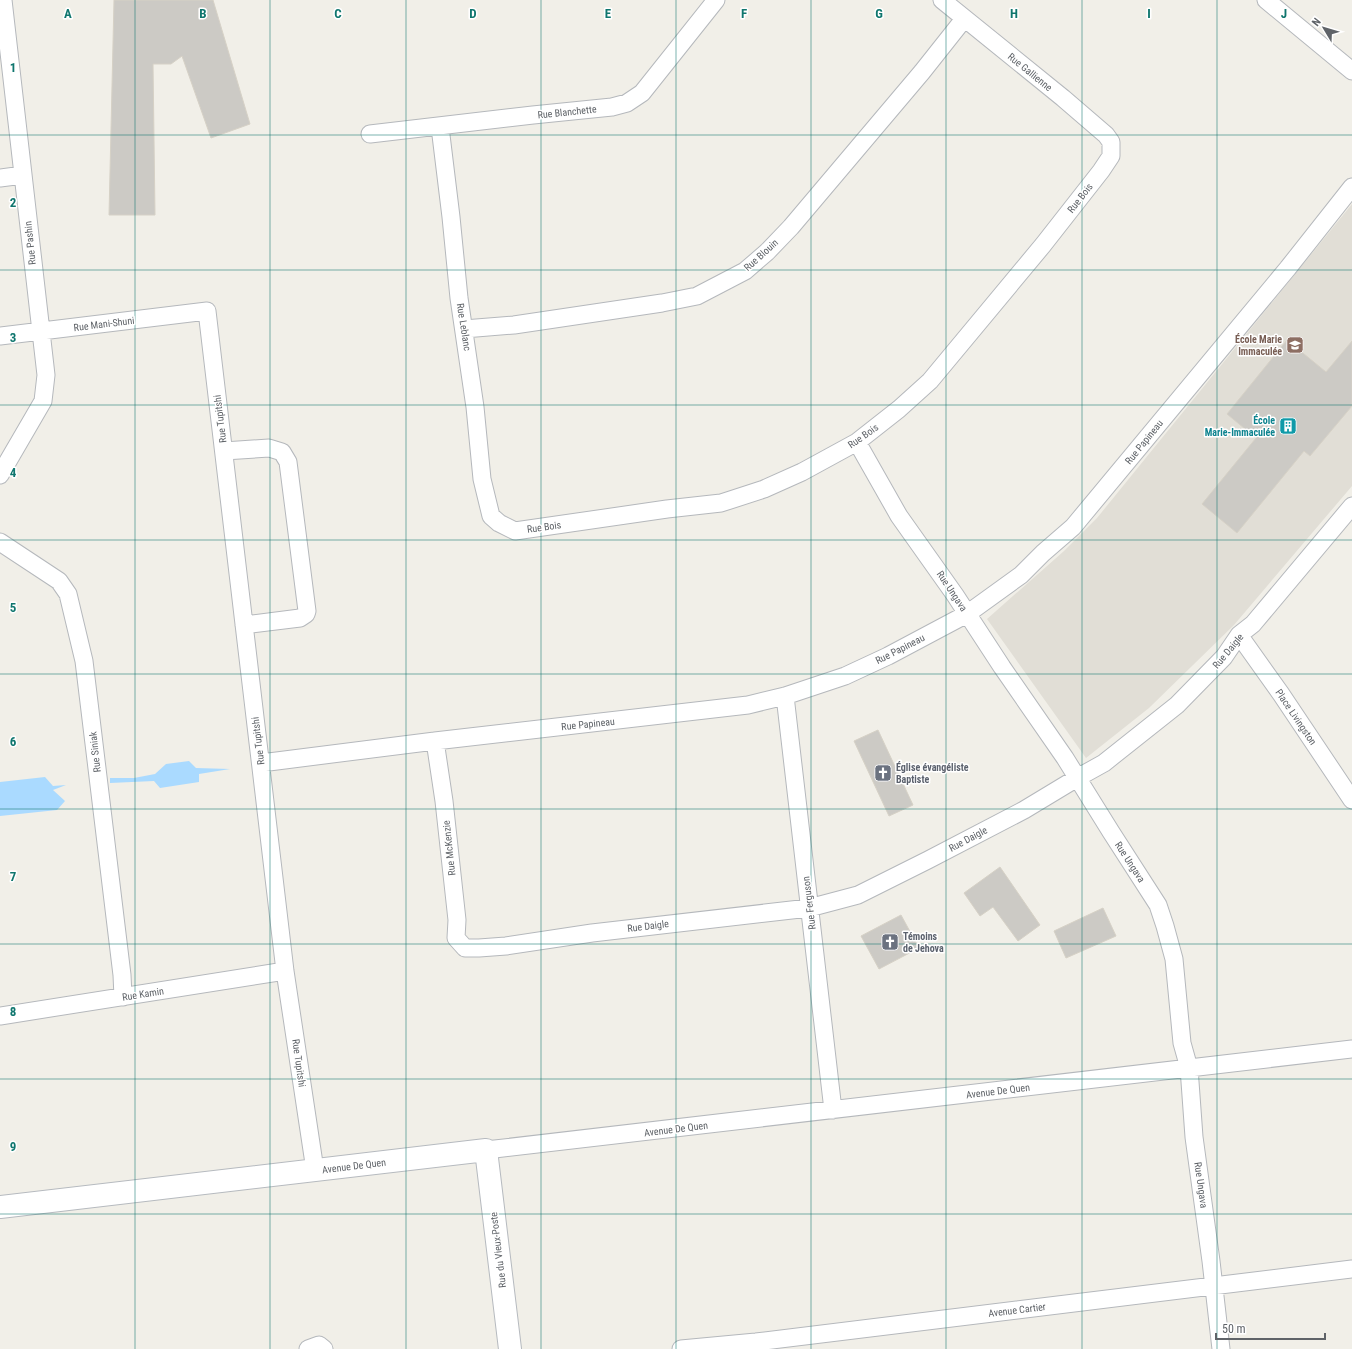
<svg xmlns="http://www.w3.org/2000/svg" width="1352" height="1349" viewBox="0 0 1352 1349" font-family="'Roboto Condensed',sans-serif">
  <rect width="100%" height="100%" fill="#f1efe8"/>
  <path fill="#e1ded6" d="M1352,204V486L1234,625L1149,708L1086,758L987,619L1064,551L1097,518Z"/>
  <path fill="#aadaff" d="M189,761L196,768L230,769L199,774V782L160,788L154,781L110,783V778H134L155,774L166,764Z
    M45,777L53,786L66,785L53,790L65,801L57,810L0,816V782Z"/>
  <path fill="#cccac5" stroke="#d6d1c6" d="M114,0H213L250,124L211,138L182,56L171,64H153L155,215H109Z
    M1287,340L1326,372L1352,341V406L1310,456L1304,451L1237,533L1202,504L1256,438L1227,414Z
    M878,730L913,805L889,816L854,741Z
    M1000,867L1040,925L1018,941L993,907L980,916L964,893Z
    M1103,908L1116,936L1066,958L1054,931Z
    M901,915L919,948L879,969L861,936Z"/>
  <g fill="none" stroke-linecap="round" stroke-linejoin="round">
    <defs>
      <path id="street" d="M1266,0L1352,71
        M440,127L451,217L459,298L475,407L482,479L491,516L499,523L515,531L667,509L721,503L764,489L802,472L857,442L899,409L930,381L1043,245L1101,171L1111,156V142L1106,135L1063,98L942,0
        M370,134L533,115L612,107L627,103L642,93L716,0
        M0,178L23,175
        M464,329L514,325L662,303L697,296L745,271L767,252L791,227L922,72L964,19
        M0,336L207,311L285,971L315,1170
        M857,442L899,516L955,595L1002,667L1065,758L1111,832L1158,905L1165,926L1174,959L1182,1043L1189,1068L1194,1137L1211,1261L1221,1349
        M224,451L269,448L282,452L288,462L307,611L306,614L300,618L244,625
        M0,475L43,401L46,375L3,0
        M0,542L59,581L68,594L84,661L122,975L123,997
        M1239,635L1281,694L1352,800
        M785,696L833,1110
        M435,741L444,801L457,920L456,938L465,948H479L506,946L592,933L809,908L858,895L928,860L1024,810L1077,778L1104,763L1177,705L1224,657L1239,635L1253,624L1352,506
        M261,763L435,741L748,705L785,696L845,676L888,656L967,614L1021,575L1043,553L1073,527L1288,268L1352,187
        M0,1016L285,971
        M486,1150L1352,1049
        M308,1349L319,1345L324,1349
        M681,1349L756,1342L1352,1269"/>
      <path id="secondary" d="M0,1207L486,1150L510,1349"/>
    </defs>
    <use href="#street" stroke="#b5b8bc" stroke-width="19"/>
    <use href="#secondary" stroke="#b6babf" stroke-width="24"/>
    <use href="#street" stroke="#fff" stroke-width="17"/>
    <use href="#secondary" stroke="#fff" stroke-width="22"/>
  </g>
  <path fill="none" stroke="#0f766e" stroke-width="1" stroke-opacity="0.55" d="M135,0V1349M270,0V1349M406,0V1349M541,0V1349M676,0V1349M811,0V1349M946,0V1349M1082,0V1349M1217,0V1349M0,135H1352M0,270H1352M0,405H1352M0,540H1352M0,674H1352M0,809H1352M0,944H1352M0,1079H1352M0,1214H1352"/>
  <defs>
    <symbol id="school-square" viewBox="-11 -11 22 22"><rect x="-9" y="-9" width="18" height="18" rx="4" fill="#8d6e63" stroke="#fff"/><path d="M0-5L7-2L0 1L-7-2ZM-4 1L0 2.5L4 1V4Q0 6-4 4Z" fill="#fff"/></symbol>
    <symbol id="building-square" viewBox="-11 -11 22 22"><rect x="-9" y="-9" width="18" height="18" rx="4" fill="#0f9aa8" stroke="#fff"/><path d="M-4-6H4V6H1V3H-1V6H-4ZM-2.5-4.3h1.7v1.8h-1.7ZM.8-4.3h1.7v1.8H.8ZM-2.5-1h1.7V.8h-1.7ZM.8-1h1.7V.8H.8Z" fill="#fff"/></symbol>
    <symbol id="church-square" viewBox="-11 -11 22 22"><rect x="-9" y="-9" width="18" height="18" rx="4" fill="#6b7280" stroke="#fff"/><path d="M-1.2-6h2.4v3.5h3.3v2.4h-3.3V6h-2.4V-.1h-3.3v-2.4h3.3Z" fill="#fff"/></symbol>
  </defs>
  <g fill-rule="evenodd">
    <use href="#school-square" x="1285" y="335" width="20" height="20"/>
    <use href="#building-square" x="1278" y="416" width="20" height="20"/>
    <use href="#church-square" x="873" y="763" width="20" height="20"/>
    <use href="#church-square" x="880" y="932" width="20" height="20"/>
  </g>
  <g text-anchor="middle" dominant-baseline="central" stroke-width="3" stroke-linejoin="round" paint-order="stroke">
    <g font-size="10" fill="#5f6368" stroke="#fff">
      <text transform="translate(1030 72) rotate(39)">Rue Gallienne</text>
      <text transform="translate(567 112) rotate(-6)">Rue Blanchette</text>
      <text transform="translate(1080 198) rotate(-52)">Rue Bois</text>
      <text transform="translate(30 243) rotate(-96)">Rue Pashin</text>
      <text transform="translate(761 255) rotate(-42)">Rue Blouin</text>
      <text transform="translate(104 324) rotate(-7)">Rue Mani-Shuni</text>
      <text transform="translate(464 327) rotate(81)">Rue Leblanc</text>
      <text transform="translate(220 419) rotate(-97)">Rue Tupitshi</text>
      <text transform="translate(863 436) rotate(-35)">Rue Bois</text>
      <text transform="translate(1144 442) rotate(-51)">Rue Papineau</text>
      <text transform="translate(544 527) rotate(-8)">Rue Bois</text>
      <text transform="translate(952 591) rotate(56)">Rue Ungava</text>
      <text transform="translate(900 649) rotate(-27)">Rue Papineau</text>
      <text transform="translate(1228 651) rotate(-50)">Rue Daigle</text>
      <text transform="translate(1296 717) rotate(56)">Place Livingston</text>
      <text transform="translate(588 724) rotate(-6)">Rue Papineau</text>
      <text transform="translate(258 741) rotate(-97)">Rue Tupitshi</text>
      <text transform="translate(95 752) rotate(-96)">Rue Siniak</text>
      <text transform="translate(968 839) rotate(-28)">Rue Daigle</text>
      <text transform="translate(449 848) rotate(-96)">Rue McKenzie</text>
      <text transform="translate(1130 862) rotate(57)">Rue Ungava</text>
      <text transform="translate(809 903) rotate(-97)">Rue Ferguson</text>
      <text transform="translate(648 926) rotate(-7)">Rue Daigle</text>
      <text transform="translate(143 994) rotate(-9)">Rue Kamin</text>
      <text transform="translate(299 1063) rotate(82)">Rue Tupitshi</text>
      <text transform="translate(998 1091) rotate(-7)">Avenue De Quen</text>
      <text transform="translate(676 1129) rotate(-7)">Avenue De Quen</text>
      <text transform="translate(354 1166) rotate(-7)">Avenue De Quen</text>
      <text transform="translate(1201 1185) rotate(82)">Rue Ungava</text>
      <text transform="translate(498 1250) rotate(-97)">Rue du Vieux-Poste</text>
      <text transform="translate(1017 1310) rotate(-7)">Avenue Cartier</text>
    </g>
    <g font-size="10" font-weight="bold" fill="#785e54" stroke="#fff" text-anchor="end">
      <text x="1282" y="339">École Marie<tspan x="1282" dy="12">Immaculée</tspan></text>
    </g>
    <g font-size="10" font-weight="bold" fill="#0d838f" stroke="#fff" text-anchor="end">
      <text x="1275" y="420">École<tspan x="1275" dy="12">Marie-Immaculée</tspan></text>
    </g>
    <g font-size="10" font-weight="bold" fill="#5b616d" stroke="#fff" text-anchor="start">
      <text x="896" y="767">Église évangéliste<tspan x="896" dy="12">Baptiste</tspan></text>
      <text x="903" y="936">Témoins<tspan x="903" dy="12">de Jehova</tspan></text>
    </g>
  </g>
  <g font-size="13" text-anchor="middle" font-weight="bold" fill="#0f766e" stroke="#fff" stroke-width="3" stroke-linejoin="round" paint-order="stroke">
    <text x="68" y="18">A</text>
    <text x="203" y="18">B</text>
    <text x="338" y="18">C</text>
    <text x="473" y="18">D</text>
    <text x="608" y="18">E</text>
    <text x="744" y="18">F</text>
    <text x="879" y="18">G</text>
    <text x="1014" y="18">H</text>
    <text x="1149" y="18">I</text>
    <text x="1284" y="18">J</text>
    <text x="13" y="72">1</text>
    <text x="13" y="207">2</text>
    <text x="13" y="342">3</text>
    <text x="13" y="477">4</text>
    <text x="13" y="612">5</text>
    <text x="13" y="746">6</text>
    <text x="13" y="881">7</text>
    <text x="13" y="1016">8</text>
    <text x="13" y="1151">9</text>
  </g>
  <g transform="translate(1324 28) rotate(308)" stroke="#ffffff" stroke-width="3" paint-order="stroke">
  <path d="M0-3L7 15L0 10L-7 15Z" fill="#5f6368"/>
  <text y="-6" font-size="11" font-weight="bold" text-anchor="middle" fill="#5f6368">N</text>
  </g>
  <path d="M1216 1333v6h109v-6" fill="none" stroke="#5f6368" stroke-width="2"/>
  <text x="1222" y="1333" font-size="12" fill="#5f6368" stroke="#ffffff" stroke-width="3" paint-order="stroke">50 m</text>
</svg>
